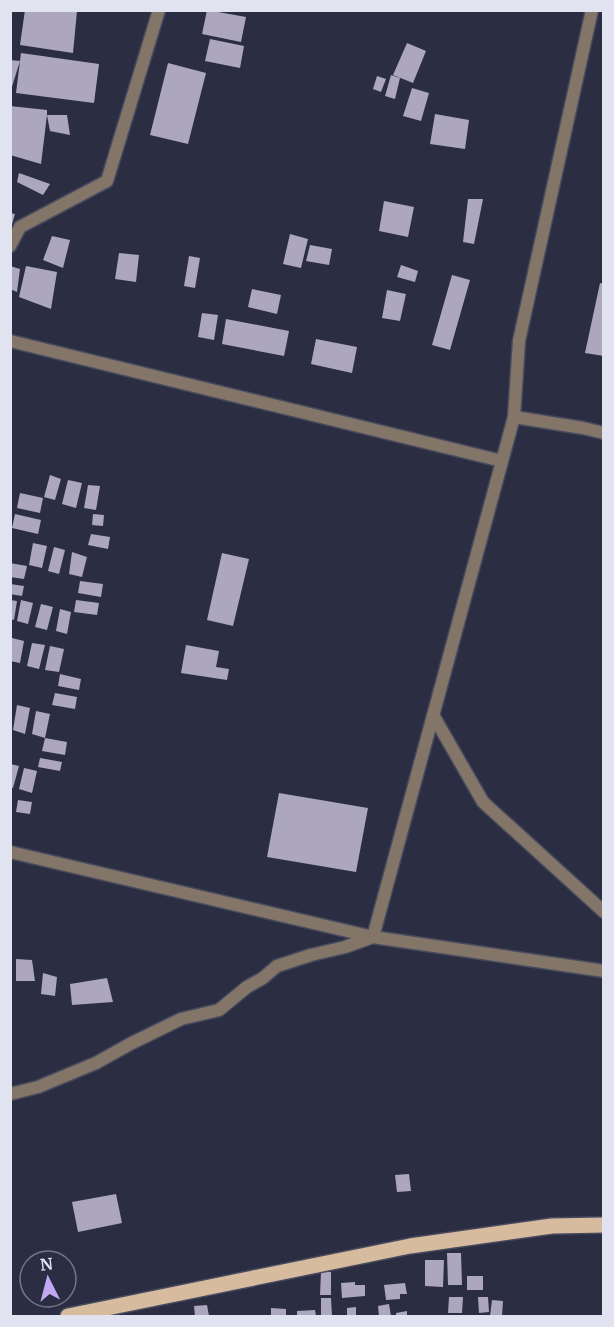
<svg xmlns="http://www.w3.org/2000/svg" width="614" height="1327" viewBox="0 0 614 1327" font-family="Merriweather,serif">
  <rect width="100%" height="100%" fill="#2b2e42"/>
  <path fill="#aca6bf" d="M25,10L77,11L73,53L20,45Z
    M207,10L246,17L241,42L202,34Z
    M210,39L244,46L240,68L205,61Z
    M407,43L426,51L413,83L393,75Z
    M21,53L99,64L94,103L16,93Z
    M10,60L20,61L11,90L10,89Z
    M168,63L206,73L188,144L150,135Z
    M391,75L400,78L395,99L385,96Z
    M377,76L386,79L381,92L373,89Z
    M412,88L429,93L421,121L403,116Z
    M10,106L47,110V115H67L70,135L50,131L47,115L41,164L10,155Z
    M435,114L469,120L465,149L430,144Z
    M19,173L50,184L43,195L17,182Z
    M468,199H483L474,244L463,242Z
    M384,201L414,207L408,237L379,231Z
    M10,213L15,214L11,228H10Z
    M290,234L308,239L301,268L283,264Z
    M52,236L70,240L63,268L43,260Z
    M310,245L332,249L329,265L306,261Z
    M119,253L139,255L136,282L115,279Z
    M189,256L200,258L195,288L184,286Z
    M401,265L418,271L415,282L397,277Z
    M10,266L20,269L17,292L10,289Z
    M26,266L57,272L51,309L19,297Z
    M452,275L470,280L450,350L432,345Z
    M600,283L604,284V356L585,353Z
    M252,289L281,295L277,314L248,307Z
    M387,290L406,294L400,321L382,318Z
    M202,313L218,315L214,340L198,337Z
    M226,319L289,331L284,356L222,344Z
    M316,339L357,347L352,373L311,364Z
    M50,475L61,479L55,500L44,497Z
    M68,480L82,483L76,508L62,504Z
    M88,485L100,486L96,510L84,508Z
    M20,493L43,498L40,513L17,508Z
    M15,514L41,520L38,534L12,528Z
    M93,514L104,515L103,526L92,525Z
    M91,534L110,537L108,549L88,545Z
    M33,543L47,546L42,568L29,565Z
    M54,547L65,550L59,574L48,571Z
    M72,552L87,557L82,577L69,574Z
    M222,553L249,559L233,626L207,620Z
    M10,563L27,566L24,579L10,577Z
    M80,581L103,584L101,597L78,593Z
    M10,584L24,586L22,596L10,594Z
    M10,600L17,601L14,620L10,619Z
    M21,600L33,603L28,624L17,621Z
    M76,600L99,603L97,615L74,612Z
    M41,604L53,607L47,630L35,627Z
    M60,609L71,612L67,634L56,631Z
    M12,638L24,641L20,663L10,661Z
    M32,643L45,645L39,669L27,666Z
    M186,645L219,651L216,667L229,669L227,680L181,673Z
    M50,646L64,649L59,672L45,670Z
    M60,674L81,679L79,690L58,686Z
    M55,693L77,697L75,709L52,705Z
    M17,705L30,708L25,734L13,730Z
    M36,711L50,714L45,738L32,734Z
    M45,738L67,742L65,755L42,751Z
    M40,758L62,762L60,771L38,767Z
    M10,764L19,766L13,788L10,787Z
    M24,768L37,771L32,793L19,789Z
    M279,793L368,808L356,872L267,857Z
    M18,800L32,802L30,814L16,812Z
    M16,959L32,960L35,981H16Z
    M43,973L57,977L55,996L41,994Z
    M107,978L113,1002L72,1005L70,984Z
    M409,1174L411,1191L397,1192L395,1175Z
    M116,1194L122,1223L78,1232L72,1202Z
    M447,1253H461L462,1285H448Z
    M425,1260H444L443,1287L425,1286Z
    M321,1272H331V1295H320Z
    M467,1276H483V1290H467Z
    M355,1282V1285H365V1296L342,1298L341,1283Z
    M405,1283L407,1294H400V1299L386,1300L384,1285Z
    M449,1297H463L462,1313H448Z
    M478,1297H488L489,1312L479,1313Z
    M321,1298H331L332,1316H321Z
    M492,1300L503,1301L502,1316H490Z
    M389,1304L391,1316H379L378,1306Z
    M207,1305L209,1316H195L194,1306Z
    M356,1307V1316H347V1308Z
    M271,1308L286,1309V1316H271Z
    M315,1310L316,1316H297V1311Z
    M407,1311V1316H396V1313Z"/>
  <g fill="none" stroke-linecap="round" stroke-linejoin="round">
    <defs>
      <path id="minor" d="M592,10L519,341L514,417L373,937L604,971
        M10,246L20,227L107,181L159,10
        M10,341L502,461
        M514,417L583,428L604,433
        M433,715L483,802L604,912
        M10,852L373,937
        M10,1094L38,1087L96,1063L130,1044L181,1019L219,1010L247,987L263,978L277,966L311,955L345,947L373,937"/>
      <path id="primary" d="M68,1316L410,1246L552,1226L604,1225"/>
    </defs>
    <use href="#minor" stroke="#484b5e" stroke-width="15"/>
    <use href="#primary" stroke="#484b5e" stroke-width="18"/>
    <use href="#minor" stroke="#837668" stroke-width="12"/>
    <use href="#primary" stroke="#d7bb9f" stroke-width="15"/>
  </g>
  <rect width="614" height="1327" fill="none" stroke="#e1e3f0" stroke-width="24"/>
  <g transform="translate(48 1279) rotate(354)"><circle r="28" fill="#2b2e42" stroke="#747688" stroke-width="1.5"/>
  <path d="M0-4.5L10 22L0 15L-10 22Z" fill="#c2a8f3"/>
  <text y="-9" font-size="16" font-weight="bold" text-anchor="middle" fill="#e1e3f0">N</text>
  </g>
</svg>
